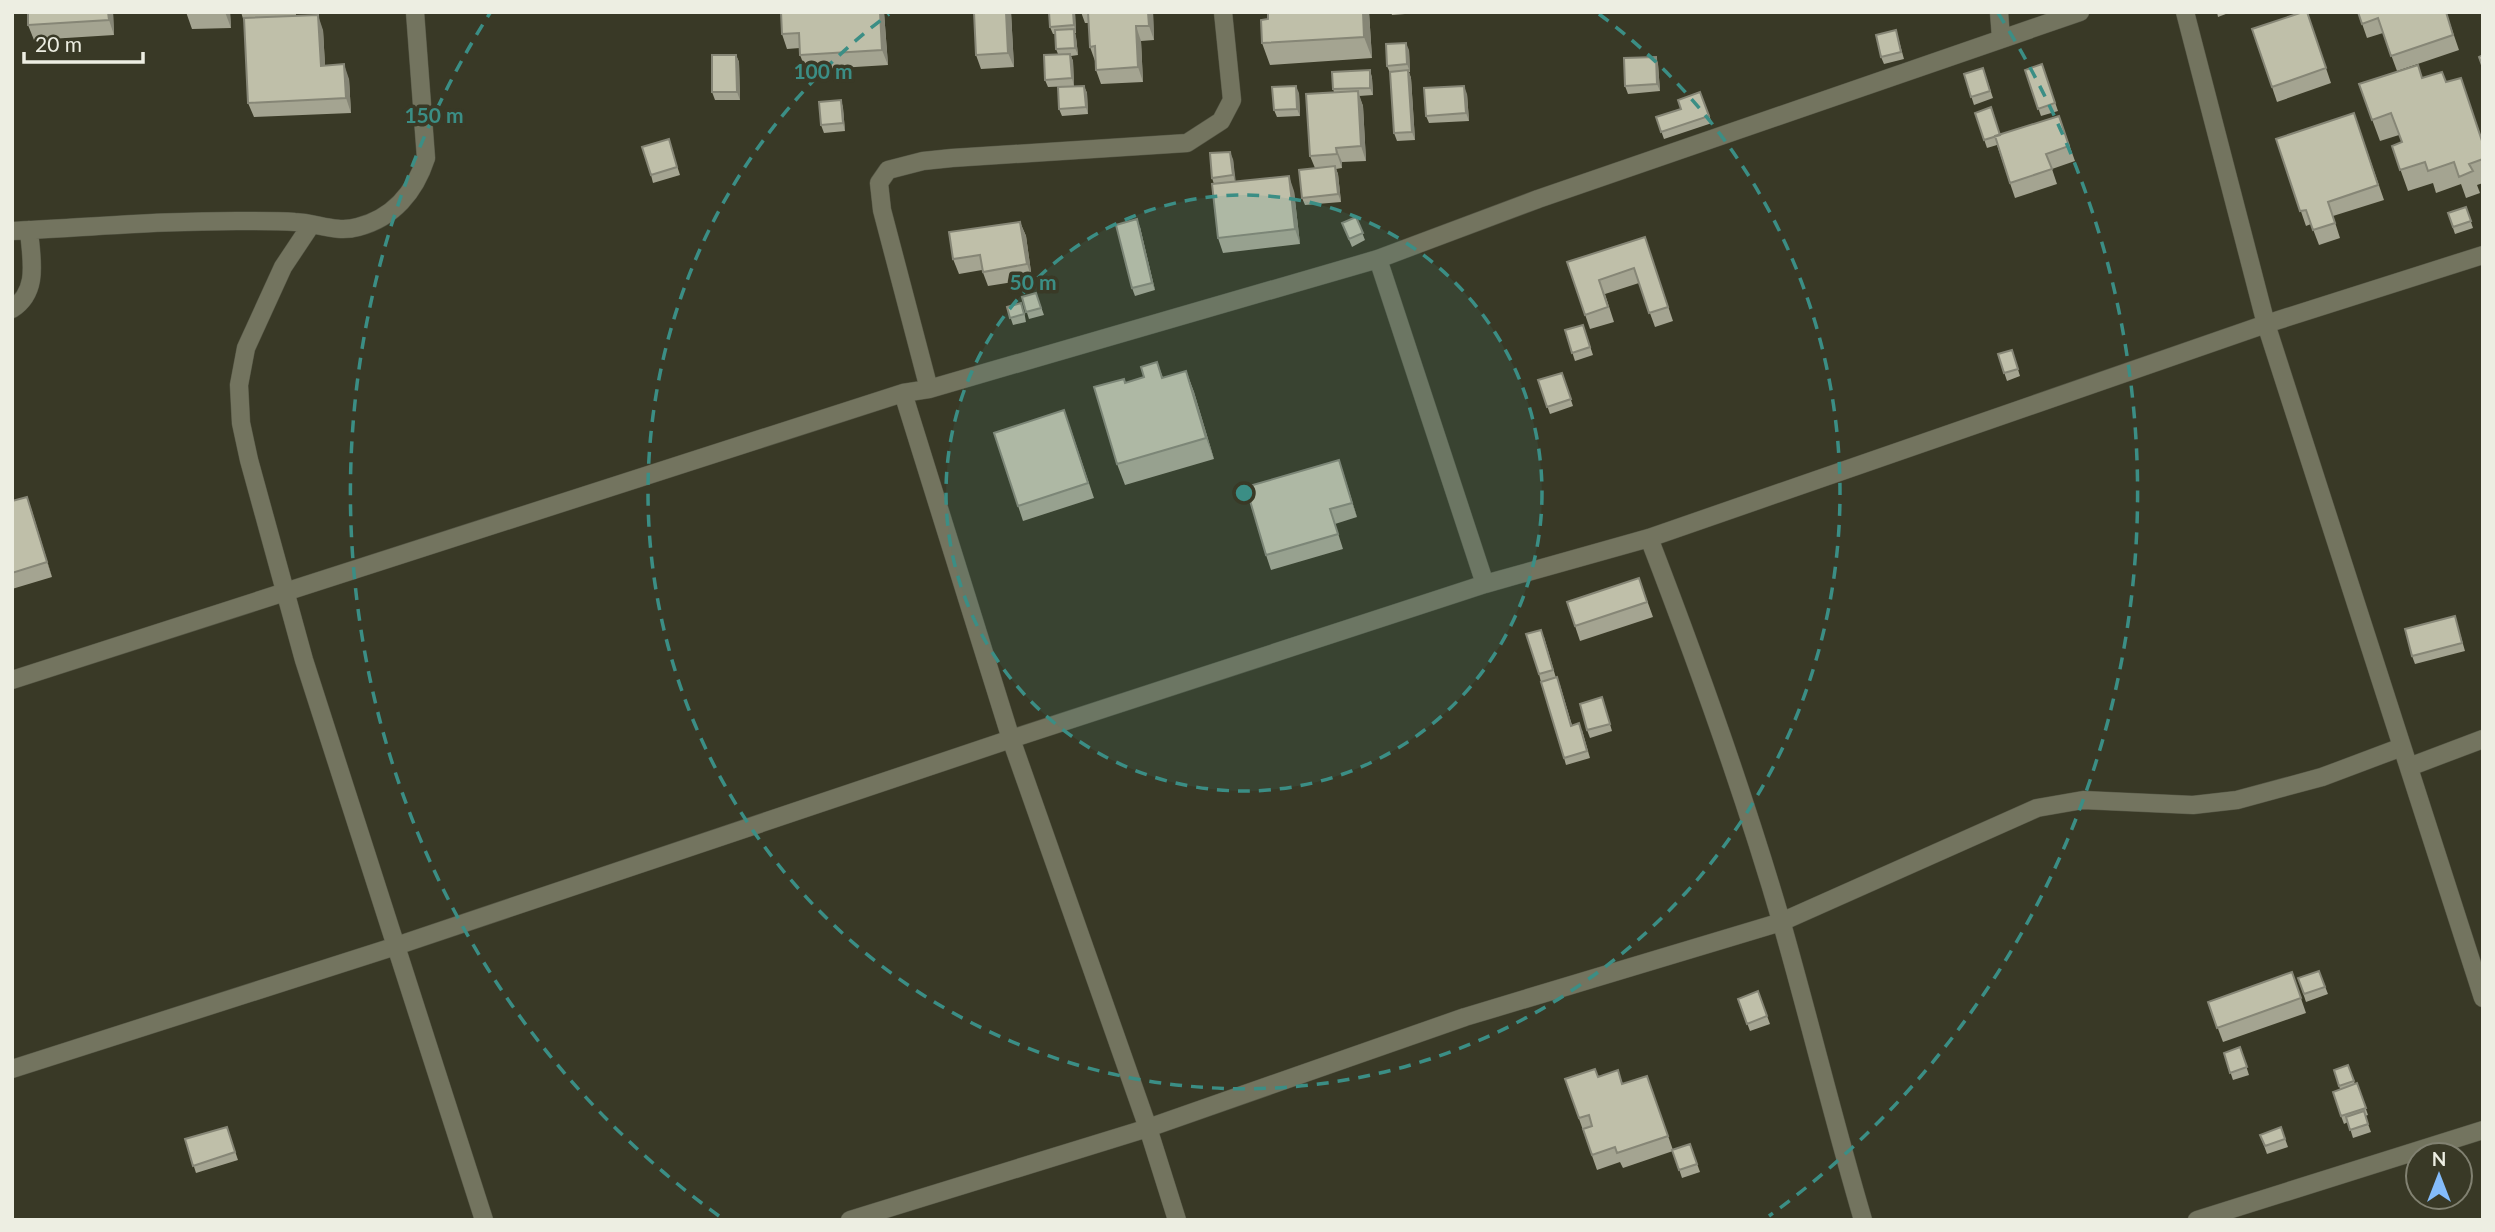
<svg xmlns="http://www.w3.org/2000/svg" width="2495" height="1232" viewBox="0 0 2495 1232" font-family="Lato,sans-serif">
  <rect width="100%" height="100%" fill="#393926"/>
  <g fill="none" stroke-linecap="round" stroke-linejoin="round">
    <defs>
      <path id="street" d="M1999,12L2001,38
        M2185,12L2266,324L2483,998
        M311,225L283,267L246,348L239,385L241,423L249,460L304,660L484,1220
        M12,231C92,227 173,220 252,221C267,221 281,221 295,222C317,223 336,233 358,227C393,218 415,192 426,158L415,12
        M1378,259L1485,584
        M12,309C40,291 31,258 29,230
        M929,389L882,210L879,183L888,170L923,161L952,158L1187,143L1221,121L1232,100L1223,12
        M903,393L1011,739L1148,1128L1177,1220
        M1649,538C1698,665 1744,793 1782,924C1810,1022 1834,1122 1863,1220
        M12,680L903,393L929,389L1378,259L1538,199L2080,12
        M2409,767L2483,739
        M12,1069L396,946L1011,739L1485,584L1649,538L2266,324L2483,255
        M850,1220L1148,1128L1465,1017L1781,922L2037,808L2083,800L2193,805L2237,800L2322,777L2402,747
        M2197,1220L2483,1130"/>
    </defs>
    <use href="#street" stroke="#555645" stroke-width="19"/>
    <use href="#street" stroke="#73745f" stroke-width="18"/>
  </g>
  <path fill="#a4a491" d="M28,12H113L114,35L34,40L28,25Z
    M186,12H230L231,28L192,29Z
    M241,12H296V16L323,30L325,66L349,79L351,113L254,117L248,103L244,22Z
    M884,12L888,65L806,70L800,55V48L787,49L782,34Z
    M1011,12L1014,67L981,69L976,55Z
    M1049,12H1075L1076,33H1075L1076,37L1078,55L1071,56L1073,61L1074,86L1048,87L1045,80L1058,54L1056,49L1055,34H1053L1050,27Z
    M1081,12H1153L1154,40L1141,41L1143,82L1101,84L1096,70L1095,61L1090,47L1089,23H1085Z
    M1369,12L1372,58L1270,65L1262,43L1268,19Z
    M1391,12H1418V13L1392,15Z
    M2217,12H2231L2218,17Z
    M2307,12L2331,83L2277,102L2272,87Z
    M2358,12H2446L2459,50L2397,71L2383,33L2367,38Z
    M1896,30L1904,59L1884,64L1881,57Z
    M1409,50L1410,72H1409L1411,78L1415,140L1397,141L1394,133L1390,73L1387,66Z
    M736,55L739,62L740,100H715L712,92Z
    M1656,57L1658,64L1660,91L1628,94L1625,86Z
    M2042,64L2058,111L2041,116L2025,70Z
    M1983,68L1993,98L1974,105L1964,74Z
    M1370,70L1372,78L1373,95L1359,96L1363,106L1366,161L1342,162V168L1336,169L1338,174L1341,202L1305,205L1302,198L1315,168L1310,156L1334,92L1333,89Z
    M2423,78L2446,82L2468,99L2483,142V183L2477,185L2480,193L2466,198L2461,184L2436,193L2433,183L2408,191L2392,146L2402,142L2399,135L2380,141L2359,84Z
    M1084,86L1087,93L1088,114L1062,116L1059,109Z
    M1700,92L1712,123L1664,139L1656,117L1681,109Z
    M1299,93L1300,116L1277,117L1274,110Z
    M1467,94L1469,121L1429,123L1426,116Z
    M841,100L843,108L845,131L824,133L821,125Z
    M1975,113L2000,135L2059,116L2075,161L2052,169L2057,184L2015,198L1997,145L1987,148Z
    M2354,113L2384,200L2333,216L2340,238L2319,245L2311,224L2306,226L2276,139Z
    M671,147L680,175L653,183L651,175Z
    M1233,159L1235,182L1294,191L1300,244L1223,253L1218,238L1214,184L1212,178Z
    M2466,207L2473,228L2455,234L2448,213Z
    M1356,217L1365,240L1352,247L1342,223Z
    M1020,222L1026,236L1032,279L988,286L982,270L959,274L953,259Z
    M1140,227L1155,290L1135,296L1132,288Z
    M1645,237L1673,321L1655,327L1639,283L1605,294L1614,322L1590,329L1567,262Z
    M1036,293L1044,315L1029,319L1022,297Z
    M1007,307L1024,311L1026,322L1013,325Z
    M1583,325L1593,355L1575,361L1565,330Z
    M2012,350L2020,376L2007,381L1998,354Z
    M1157,362L1163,378L1186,371L1194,392L1214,459L1125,485L1117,464L1125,383L1144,377Z
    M1562,373L1573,406L1550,414L1538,380Z
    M1069,424L1094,498L1023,521L994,433Z
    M1339,460L1357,517L1335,524L1343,549L1271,570L1266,555Z
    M27,497L52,577L12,589V501Z
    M1639,578L1653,617L1580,641L1567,602Z
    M2455,616L2465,651L2415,664L2412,656Z
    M1544,637L1556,678L1541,682L1539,674Z
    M1560,685L1572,725L1582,730L1590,758L1566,765L1564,758Z
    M1602,697L1612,731L1590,738L1587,730Z
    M2319,971L2328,994L2306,1002L2298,978Z
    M2292,972L2306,1013L2223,1042L2208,1002Z
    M1758,991L1770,1024L1750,1031L1738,999Z
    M2240,1047L2249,1075L2233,1080L2224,1053Z
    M2348,1065L2355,1084L2357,1083L2368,1115L2365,1116L2371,1132L2353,1138L2348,1122L2344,1124L2341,1116L2340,1089L2334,1070Z
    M1647,1076L1673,1150L1690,1144L1700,1172L1682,1178L1673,1151L1623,1168L1620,1162L1597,1170L1565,1079L1598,1077L1623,1084Z
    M227,1127L238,1160L196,1173L185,1139Z
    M2281,1127L2288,1147L2267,1154L2260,1135Z"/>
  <path fill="#868676" d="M108,12H113L114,35L109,20Z
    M225,12H230L231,28Z
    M880,12H884L888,65L882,50Z
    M1006,12H1011L1014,67L1008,53Z
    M1073,12H1075L1076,33L1074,25Z
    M1148,12H1153L1154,40L1149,26Z
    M1363,12H1369L1372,58L1364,37Z
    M318,15L323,30L326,81L321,66Z
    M1136,26L1141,41L1143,82L1138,67Z
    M1074,29L1076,37L1078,55L1075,48Z
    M1406,43L1409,50L1410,72L1407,64Z
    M1070,54L1073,61L1074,86L1072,78Z
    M736,55L739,62L740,100L737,92Z
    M1656,57L1658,64L1660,91L1657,84Z
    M344,64L349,79L351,113L346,98Z
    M1370,70L1372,78L1373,95L1370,88Z
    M1408,70L1411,78L1415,140L1412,132Z
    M1084,86L1087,93L1088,114L1086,107Z
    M1296,86L1299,93L1300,116L1297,109Z
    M1464,86L1467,94L1469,121L1466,113Z
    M1358,91L1363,106L1366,161L1361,146Z
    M841,100L843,108L845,131L843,123Z
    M1336,148L1342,162V168L1337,154Z
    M1230,152L1233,159L1236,183L1233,175Z
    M1335,166L1338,174L1341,202L1338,194Z
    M1289,176L1294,191L1300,244L1295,229Z
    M1137,219L1140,227L1155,290L1152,283Z
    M1020,222L1026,236L1032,279L1027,264Z
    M1186,371L1194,392L1214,459L1206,438Z
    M1339,460L1344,475L1357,517L1352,503Z
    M27,497L32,511L52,577L47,562Z"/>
  <path fill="#bfbfa9" stroke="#868676" stroke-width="2" d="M28,12H108L109,20L28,25Z
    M781,12H880L882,50L800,55L799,33L782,34Z
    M974,12H1006L1008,53L976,55Z
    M1049,12H1073L1074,25L1050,27Z
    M1088,12H1148L1149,26H1136L1138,67L1096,70L1095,46L1090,47Z
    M1268,12H1363L1364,37L1262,43L1261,20L1268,19Z
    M2303,12H2307L2326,68L2272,87L2252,29Z
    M2358,12H2446L2453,35L2391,56L2378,18L2362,24Z
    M318,15L321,66L344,64L346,98L248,103L244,18Z
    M1074,29L1075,48L1056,49L1055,30Z
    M1896,30L1901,52L1881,57L1876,35Z
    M1406,43L1407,64L1387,66L1386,44Z
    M1070,54L1072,78L1045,80L1044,55Z
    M712,55H736L737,92H712Z
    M2483,55V68L2479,57Z
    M1656,57L1657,84L1625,86L1624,58Z
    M2042,64L2055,103L2038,109L2025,70Z
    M2418,65L2422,78L2442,72L2446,82L2461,78L2483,144V159L2469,164L2473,171L2459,177L2454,162L2428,171L2425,162L2400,170L2392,146L2402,142L2391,113L2372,120L2359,84Z
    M1983,68L1990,91L1971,97L1964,74Z
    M1370,70V88L1333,89L1332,72Z
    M1408,70L1412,132L1394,133L1390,72Z
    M1084,86L1086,107L1059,109L1058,87Z
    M1296,86L1297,109L1274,110L1272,87Z
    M1464,86L1466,113L1426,116L1424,88Z
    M1358,91L1361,146L1336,148L1337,154L1310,156L1306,94Z
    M1700,92L1709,116L1661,132L1656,117L1681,109L1678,100Z
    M841,100L843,123L821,125L819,102Z
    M1991,107L2000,135L1984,140L1975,113Z
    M2354,113L2378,185L2328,202L2335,223L2313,230L2306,210L2300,211L2276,139Z
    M2059,116L2069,146L2046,154L2052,169L2010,183L1995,136Z
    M669,139L677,167L651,175L642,147Z
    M1230,152L1233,175L1212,178L1210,153Z
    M1335,166L1338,194L1302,198L1299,170Z
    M1289,176L1295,229L1218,238L1212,184Z
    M2466,207L2471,221L2453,227L2448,213Z
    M1356,217L1363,233L1349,239L1342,223Z
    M1137,219L1152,283L1132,288L1116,225Z
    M1020,222L1027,264L983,272L980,255L953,259L949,232Z
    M1645,237L1668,307L1649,313L1634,268L1599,280L1608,307L1585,315L1567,262Z
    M1036,293L1041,308L1026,312L1022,297Z
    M1021,303L1024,314L1010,318L1007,307Z
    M1583,325L1590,347L1572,353L1565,330Z
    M2012,350L2018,369L2004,373L1998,354Z
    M1157,362L1162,378L1186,371L1206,438L1117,464L1094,387L1124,379L1125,383L1144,377L1141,367Z
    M1562,373L1571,399L1547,407L1538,380Z
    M1064,410L1088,483L1018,506L994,433Z
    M1339,460L1352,503L1330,509L1338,534L1266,555L1246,487Z
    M27,497L47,562L12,573V501Z
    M1639,578L1647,602L1575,626L1567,602Z
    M2455,616L2462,643L2412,656L2405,629Z
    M1541,630L1553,670L1539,674L1526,634Z
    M1557,677L1571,726L1579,723L1587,751L1564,758L1541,682Z
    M1602,697L1610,724L1587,730L1580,704Z
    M2319,971L2325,987L2304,994L2298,978Z
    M2292,972L2301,998L2217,1028L2208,1002Z
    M1758,991L1767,1016L1747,1024L1738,999Z
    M2240,1047L2247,1067L2230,1073L2224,1053Z
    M2348,1065L2354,1081L2339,1086L2334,1070Z
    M1595,1069L1598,1077L1618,1070L1622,1084L1647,1076L1668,1136L1617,1153L1615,1147L1592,1155L1583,1129L1592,1126L1589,1115L1579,1118L1565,1079Z
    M2357,1083L2366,1108L2341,1116L2333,1092Z
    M2364,1111L2368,1124L2350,1130L2346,1117Z
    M227,1127L235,1152L193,1166L185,1139Z
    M2281,1127L2285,1139L2265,1146L2260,1135Z
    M1690,1144L1697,1164L1679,1170L1672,1150Z"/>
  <circle cx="1244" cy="493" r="298" fill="#3b8e85" fill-opacity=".12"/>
  <g fill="none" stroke="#3b8e85" stroke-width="3.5" stroke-dasharray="12 9">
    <circle cx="1244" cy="493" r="298"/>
    <path d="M1599 14A596 596 0 1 1 889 14"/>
    <path d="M719 1216A894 894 0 0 1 490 13M1998 13A894 894 0 0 1 1769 1216"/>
  </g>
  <circle cx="1244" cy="493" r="10" fill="#3b8e85" stroke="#393926" stroke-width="3.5"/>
  <g font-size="21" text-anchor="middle" font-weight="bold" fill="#3b8e85" stroke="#393926" stroke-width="7" stroke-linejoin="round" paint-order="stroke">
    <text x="823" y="79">100 m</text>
    <text x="434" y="123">150 m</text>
    <text x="1033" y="290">50 m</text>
  </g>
  <rect width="2495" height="1232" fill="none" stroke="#edeee2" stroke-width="28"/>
  <g transform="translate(2439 1176)"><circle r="33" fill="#393926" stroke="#818171" stroke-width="2"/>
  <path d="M0-5L12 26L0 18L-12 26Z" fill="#84bcfb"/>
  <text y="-10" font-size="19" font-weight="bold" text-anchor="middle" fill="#edeee2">N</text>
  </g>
  <path d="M24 52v10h119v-10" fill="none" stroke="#edeee2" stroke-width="3.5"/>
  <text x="35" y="52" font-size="21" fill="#edeee2" stroke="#393926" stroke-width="5" paint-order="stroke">20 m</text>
</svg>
